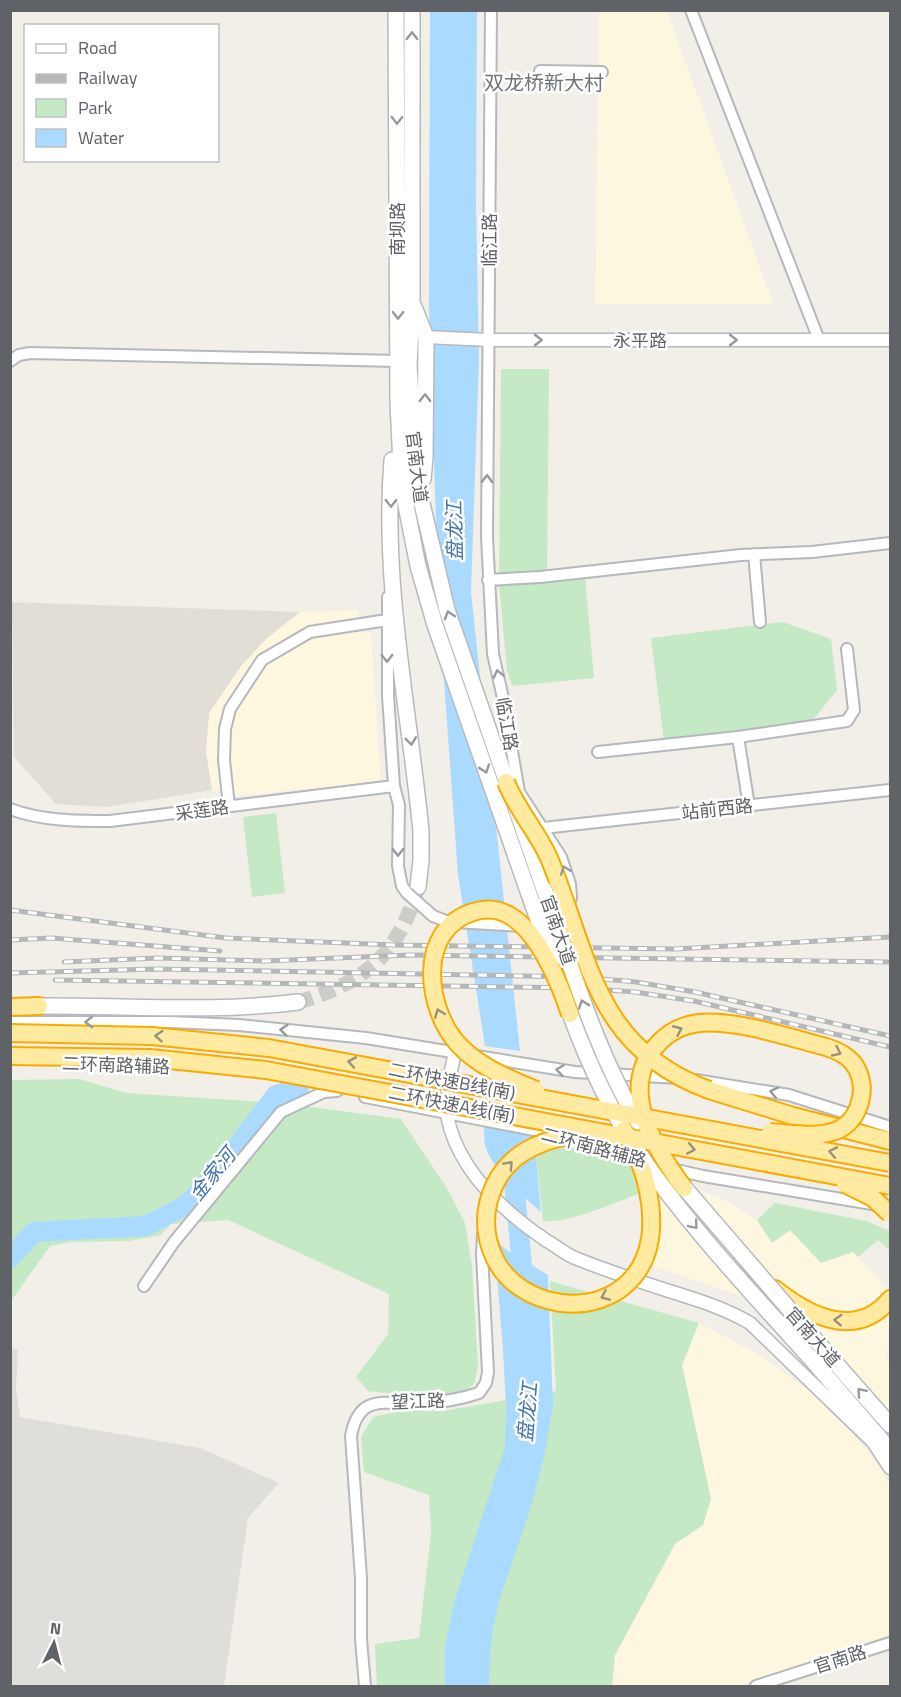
<svg xmlns="http://www.w3.org/2000/svg" width="901" height="1697" viewBox="0 0 901 1697" font-family="'Titillium Web','Noto Sans SC',sans-serif">
  <rect width="100%" height="100%" fill="#f1efe8"/>
  <path fill="#fef7e0" d="M599,11H667L773,304H595Z
    M358,610L361,633L371,632L381,781L236,796L235,789L212,790L206,753L209,713L241,666L266,639L300,612Z
    M707,1193L728,1202L757,1220L772,1243L790,1230L853,1252L890,1291V1323L888,1328L887,1361L890,1368V1455L754,1305L741,1296L650,1265L662,1228L658,1196Z
    M699,1323L761,1356L820,1399L847,1426L883,1472L890,1485V1635L737,1686H612L615,1655L675,1544L703,1525L711,1499L682,1365Z"/>
  <path fill="#e0deda" d="M11,1348L18,1350L16,1390L20,1417L200,1448L279,1483L248,1518L224,1686L11,1685Z"/>
  <path fill="#e1ded6" d="M12,602L40,603L300,612L266,639L241,666L209,713L206,752L212,790L107,807L56,804L14,757Z"/>
  <path fill="#c5e8c5" d="M501,369H549L547,580L585,577L594,678L512,686L507,670L499,584Z
    M783,622L831,639L837,690L812,721L664,741L651,638Z
    M276,813L285,893L252,897L243,817Z
    M80,1079L126,1093L281,1103L401,1119L448,1190L465,1223L472,1266L478,1367L474,1384L465,1391L425,1397L368,1391L356,1377L388,1334L389,1294L228,1220L171,1224L161,1235L129,1241L71,1242L50,1246L11,1301V1080Z
    M534,1136L631,1166L659,1177L656,1187C628,1197 571,1224 543,1221Z
    M775,1203L866,1221L890,1231V1249H888L878,1240L858,1257L853,1252L821,1263L790,1230L772,1243L757,1220Z
    M550,1281L699,1323L682,1365L711,1499L703,1525L675,1544L615,1655L612,1686H377L375,1644L419,1638L431,1532L429,1495L364,1472L361,1437L373,1417L401,1411H443L556,1391Z"/>
  <path fill="#aadaff" d="M430,11H477L476,205L479,360L471,592L520,1051L485,1046L458,875L439,611L429,310Z
    M484,1126L534,1136L541,1212C523,1196 492,1170 485,1145C484,1139 484,1132 484,1126Z
    M494,1240L511,1253L548,1275L553,1406L544,1457L529,1513L499,1601L492,1632L489,1681L490,1686H445V1645L455,1599L505,1447L506,1408L503,1349Z"/>
  <g fill="none" stroke-linecap="round" stroke-linejoin="round">
    <path stroke="#aadaff" stroke-width="20" d="M509,1131L524,1286
      M10,1258L34,1232L146,1226L188,1204L220,1169L276,1095L299,1088"/>
    <path stroke="#ccccc8" stroke-width="15" stroke-dasharray="15 8" stroke-linecap="butt" d="M298,1002C365,983 398,955 418,887"/>
    <defs>
      <path id="minor" d="M491,10L487,537L493,654L503,698L519,792L561,857L570,884L571,898L568,905
        M691,10L819,340
        M540,71L602,72
        M10,361L19,355L30,353L398,361
        M754,554L760,622
        M488,580L540,577L741,555L812,552L890,543
        M388,597V695L394,786L399,805L398,866L402,886L407,893
        M738,737L749,806
        M598,752L738,737L847,721L854,710L847,649
        M229,806L224,760L225,729L230,709L262,660L310,632L387,620
        M10,809C42,821 77,821 110,821L394,786
        M543,828L890,790
        M454,922L522,926
        M10,1022H170L239,1025L366,1038L575,1072L678,1078
        M696,1080L789,1095L890,1127
        M365,1097L559,1135
        M574,1139L663,1167L703,1176L878,1205
        M144,1286L174,1242L281,1112L324,1092L337,1091
        M365,1686L361,1639V1578L351,1436C359,1390 390,1406 424,1403C443,1402 461,1399 479,1393L486,1383L488,1372L482,1254L483,1234
        M756,1686L890,1643"/>
      <path id="tertiary" d="M426,337L489,340H890
        M455,1052C451,1072 444,1095 447,1115C457,1170 504,1212 547,1241C556,1246 565,1254 575,1258C605,1270 638,1281 669,1291C698,1300 724,1308 750,1323L873,1442L890,1468"/>
      <path id="secondary" d="M396,10L398,403L402,485L418,566L435,625L529,894
        M412,10V304L409,366L416,478L447,610L544,889
        M414,307L426,337L425,458L423,479
        M392,460C382,584 409,708 421,831V860L418,887
        M39,1006C125,1005 212,1013 298,1002
        M832,1359L890,1425
        M820,1369L890,1450"/>
      <path id="trunk" d="M10,1007L39,1006
        M709,1090L793,1116L890,1141
        M775,1289C808,1315 856,1341 890,1299"/>
    </defs>
    <use href="#minor" stroke="#b5b8bc" stroke-width="14"/>
    <use href="#tertiary" stroke="#b5b8bc" stroke-width="15"/>
    <use href="#secondary" stroke="#b6babf" stroke-width="18"/>
    <use href="#trunk" stroke="#f9ab00" stroke-width="20"/>
    <use href="#minor" stroke="#fff" stroke-width="10"/>
    <use href="#tertiary" stroke="#fff" stroke-width="12"/>
    <use href="#secondary" stroke="#fff" stroke-width="15"/>
    <use href="#trunk" stroke="#feeaa1" stroke-width="16"/>
    <defs>
      <path id="rail" d="M10,910L226,938L394,945L675,949L890,937
        M10,940L51,938L220,951
        M64,962L157,958L265,961L409,955L890,962
        M10,973L158,969L580,977L636,982L695,992L890,1036
        M55,980L581,988L635,992L694,1001L890,1047"/>
    </defs>
    <use href="#rail" stroke="#b6b7b8" stroke-width="5"/>
    <use href="#rail" stroke="#fff" stroke-width="3" stroke-dasharray="9" stroke-linecap="butt"/>
    <defs>
      <path id="minor-bridge" d="M407,893L433,916L446,921"/>
      <path id="secondary-bridge" d="M544,889C572,968 595,1049 638,1122
        M529,894L552,959
        M567,1005C585,1056 608,1107 638,1152C691,1230 758,1299 820,1369
        M677,1179L832,1359"/>
      <path id="trunk-bridge" d="M506,782C517,810 537,831 549,858C590,957 593,1047 709,1090
        M10,1033L152,1036L269,1048L890,1163
        M10,1056L150,1058L266,1070L890,1186
        M536,1090C508,1078 479,1067 458,1044C426,1009 416,930 473,912C486,908 500,909 512,917C540,935 560,984 570,1014
        M586,1134C550,1136 511,1150 495,1184C483,1209 483,1234 495,1259C519,1308 598,1321 634,1276C666,1236 648,1170 624,1130
        M845,1184L873,1198L890,1214
        M684,1188C656,1150 617,1091 656,1046C667,1033 682,1025 699,1023C735,1019 791,1038 826,1047C836,1050 846,1054 853,1063C869,1083 862,1117 840,1129C820,1139 791,1133 770,1132"/>
    </defs>
    <use href="#minor-bridge" stroke="#b5b8bc" stroke-width="14" stroke-linecap="butt"/>
    <use href="#secondary-bridge" stroke="#b6babf" stroke-width="18" stroke-linecap="butt"/>
    <use href="#trunk-bridge" stroke="#f9ab00" stroke-width="20" stroke-linecap="butt"/>
    <use href="#minor-bridge" stroke="#fff" stroke-width="10"/>
    <use href="#secondary-bridge" stroke="#fff" stroke-width="15"/>
    <use href="#trunk-bridge" stroke="#feeaa1" stroke-width="16"/>
  </g>
  <defs><path id="oneway-chevron" d="M-2-3.5L2.5 0L-2 3.5" fill="none" stroke-width="1.6" stroke-linecap="round" stroke-linejoin="round" transform="scale(1.5)"/></defs>
  <g stroke="#979a9d">
    <use href="#oneway-chevron" transform="translate(412 36) rotate(-90)"/>
    <use href="#oneway-chevron" transform="translate(397 120) rotate(90)"/>
    <use href="#oneway-chevron" transform="translate(398 315) rotate(90)"/>
    <use href="#oneway-chevron" transform="translate(538 340)"/>
    <use href="#oneway-chevron" transform="translate(733 340)"/>
    <use href="#oneway-chevron" transform="translate(425 398) rotate(-90)"/>
    <use href="#oneway-chevron" transform="translate(487 479) rotate(-89)"/>
    <use href="#oneway-chevron" transform="translate(391 503) rotate(90)"/>
    <use href="#oneway-chevron" transform="translate(449 615) rotate(-107)"/>
    <use href="#oneway-chevron" transform="translate(387 658) rotate(89)"/>
    <use href="#oneway-chevron" transform="translate(498 674) rotate(-103)"/>
    <use href="#oneway-chevron" transform="translate(411 741) rotate(83)"/>
    <use href="#oneway-chevron" transform="translate(485 769) rotate(71)"/>
    <use href="#oneway-chevron" transform="translate(398 852) rotate(90)"/>
    <use href="#oneway-chevron" transform="translate(565 870) rotate(-110)"/>
    <use href="#oneway-chevron" transform="translate(583 1004) rotate(-109)"/>
    <use href="#oneway-chevron" transform="translate(89 1022) rotate(179)"/>
    <use href="#oneway-chevron" transform="translate(284 1030) rotate(-174)"/>
    <use href="#oneway-chevron" transform="translate(560 1070) rotate(-172)"/>
    <use href="#oneway-chevron" transform="translate(774 1092) rotate(-168)"/>
    <use href="#oneway-chevron" transform="translate(694 1225) rotate(50)"/>
    <use href="#oneway-chevron" transform="translate(861 1392) rotate(-131)"/>
  </g>
  <g stroke="#97927c">
    <use href="#oneway-chevron" transform="translate(439 1013) rotate(-111)"/>
    <use href="#oneway-chevron" transform="translate(678 1030) rotate(-24)"/>
    <use href="#oneway-chevron" transform="translate(159 1036) rotate(-176)"/>
    <use href="#oneway-chevron" transform="translate(837 1052) rotate(25)"/>
    <use href="#oneway-chevron" transform="translate(352 1062) rotate(-170)"/>
    <use href="#oneway-chevron" transform="translate(691 1149) rotate(11)"/>
    <use href="#oneway-chevron" transform="translate(833 1152) rotate(-169)"/>
    <use href="#oneway-chevron" transform="translate(509 1165) rotate(-47)"/>
    <use href="#oneway-chevron" transform="translate(605 1296) rotate(157)"/>
    <use href="#oneway-chevron" transform="translate(838 1320) rotate(-177)"/>
  </g>
  <g text-anchor="middle" dominant-baseline="central" stroke-width="5" stroke-linejoin="round" paint-order="stroke">
    <g font-size="18" fill="#5f6368" stroke="#fff">
      <text transform="translate(397 229) rotate(-90)">南坝路</text>
      <text transform="translate(489 240) rotate(-90)">临江路</text>
      <text x="640" y="340">永平路</text>
      <text transform="translate(417 467) rotate(83)">官南大道</text>
      <text transform="translate(507 724) rotate(80)">临江路</text>
      <text transform="translate(717 809) rotate(-6)">站前西路</text>
      <text transform="translate(202 810) rotate(-8)">采莲路</text>
      <text transform="translate(558 930) rotate(71)">官南大道</text>
      <text transform="translate(116 1065) rotate(2)">二环南路辅路</text>
      <text transform="translate(452 1081) rotate(11)">二环快速B线(南)</text>
      <text transform="translate(452 1104) rotate(11)">二环快速A线(南)</text>
      <text transform="translate(594 1147) rotate(15)">二环南路辅路</text>
      <text transform="translate(813 1337) rotate(49)">官南大道</text>
      <text transform="translate(418 1401) rotate(-2)">望江路</text>
      <text transform="translate(840 1659) rotate(-18)">官南路</text>
    </g>
    <g font-size="20" fill="#70757a" stroke="#fff">
      <text x="544" y="82">双龙桥新大村</text>
    </g>
    <g font-size="20" font-style="italic" fill="#4174aa" stroke="#fff">
      <text transform="translate(454 531) rotate(-91)">盘龙江</text>
      <text transform="translate(212 1174) rotate(-51)">金家河</text>
      <text transform="translate(527 1412) rotate(-85)">盘龙江</text>
    </g>
  </g>
  <rect width="901" height="1697" fill="none" stroke="#5f6368" stroke-width="24"/>
  <rect x="24" y="24" width="195" height="138" fill="#ffffff" stroke="#bfc1c3" stroke-width="1.5"/>
  <rect x="36" y="44" width="30" height="9" fill="#ffffff" stroke="#bfc1c3" stroke-width="1.5"/>
  <text x="78" y="54" font-size="18" fill="#5f6368">Road</text>
  <rect x="36" y="74" width="30" height="9" fill="#b6b7b8" stroke="#bfc1c3" stroke-width="1.5"/>
  <text x="78" y="84" font-size="18" fill="#5f6368">Railway</text>
  <rect x="36" y="99" width="30" height="18" fill="#c5e8c5" stroke="#bfc1c3" stroke-width="1.5"/>
  <text x="78" y="114" font-size="18" fill="#5f6368">Park</text>
  <rect x="36" y="129" width="30" height="18" fill="#aadaff" stroke="#bfc1c3" stroke-width="1.5"/>
  <text x="78" y="144" font-size="18" fill="#5f6368">Water</text>
  <g transform="translate(54 1643) rotate(6)" stroke="#ffffff" stroke-width="4.5" paint-order="stroke">
  <path d="M0-4.5L10 22L0 15L-10 22Z" fill="#5f6368"/>
  <text y="-9" font-size="16" font-weight="bold" text-anchor="middle" fill="#5f6368">N</text>
  </g>
</svg>
